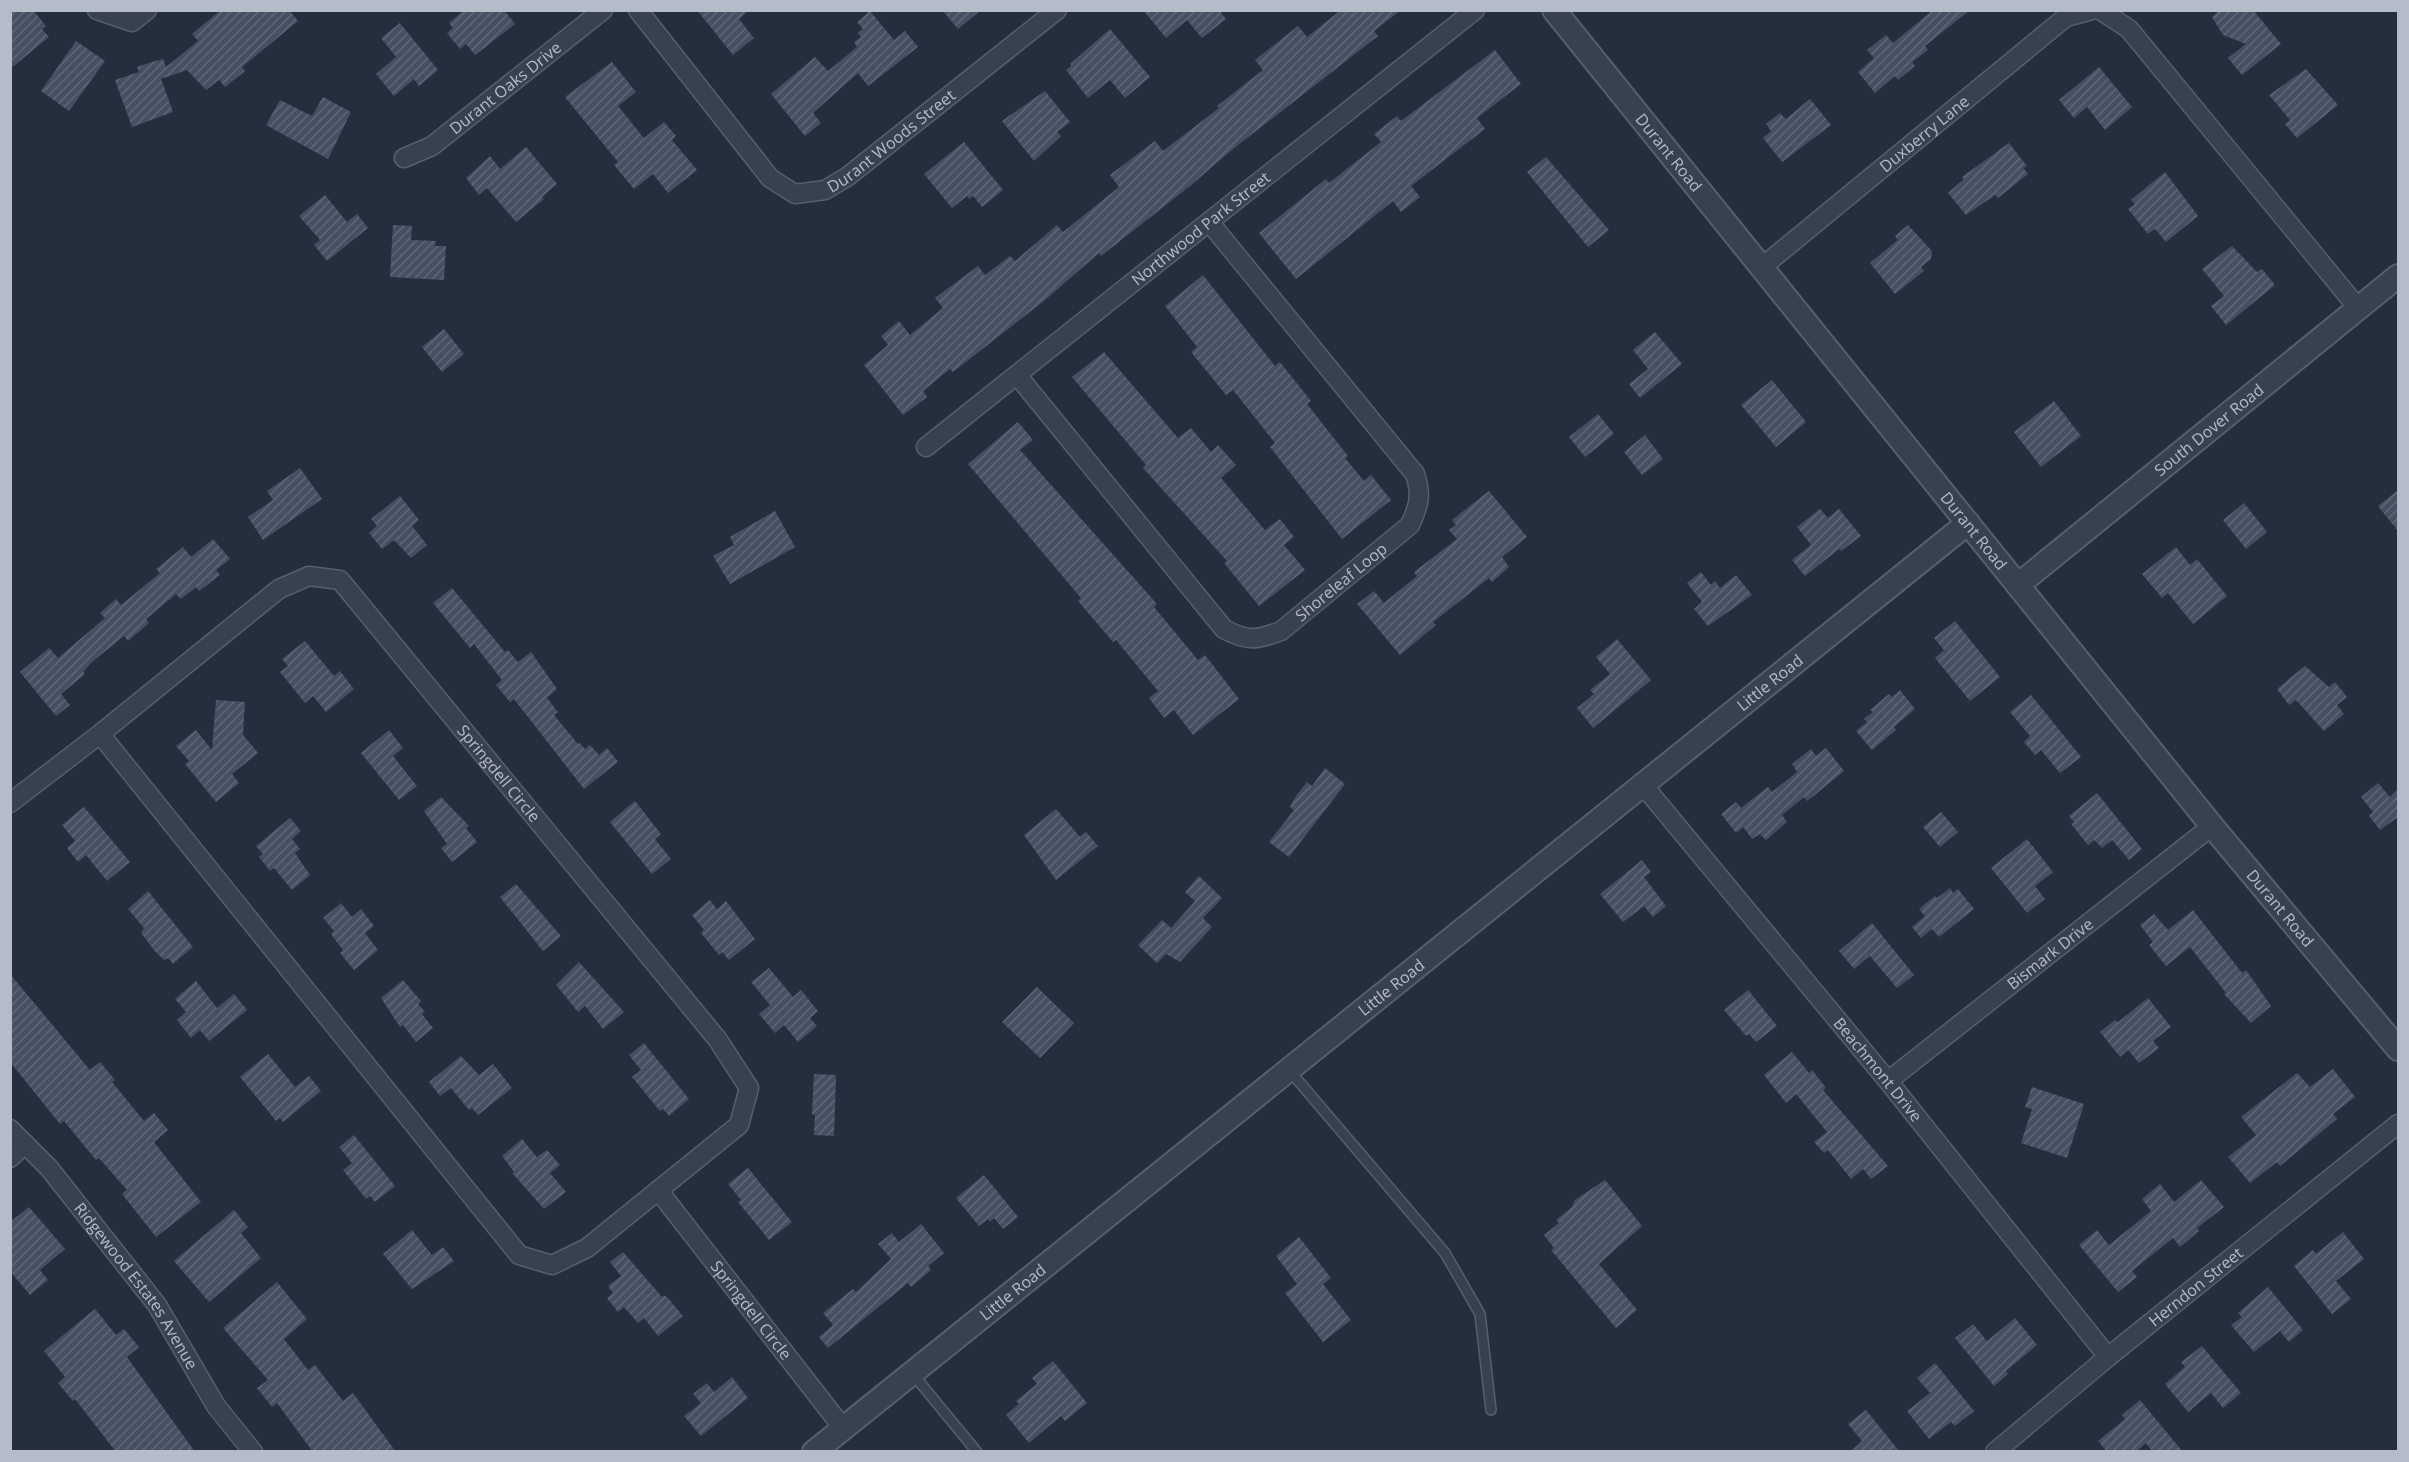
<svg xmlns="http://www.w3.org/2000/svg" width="2409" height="1462" viewBox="0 0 2409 1462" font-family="'Open Sans',sans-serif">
  <defs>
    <pattern id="building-hatch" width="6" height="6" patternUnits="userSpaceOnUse" patternTransform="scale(1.5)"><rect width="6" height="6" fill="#455162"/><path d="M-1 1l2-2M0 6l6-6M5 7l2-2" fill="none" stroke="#5d6877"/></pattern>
  </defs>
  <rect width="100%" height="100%" fill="#242f3e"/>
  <path fill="url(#building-hatch)" d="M10,10H33L46,26L42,29L49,37L10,69Z
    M221,10H289L298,21L242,67L245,71L225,87L219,80L206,90L187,70L161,79L173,112L132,127L115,80L139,72L137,67L155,61L163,59L166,67L198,41L192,34Z
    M464,10H504L515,24L475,55L466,44L460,49L447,33L453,28L449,23Z
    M697,10H749L739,19L754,38L733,55Z
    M942,10H981L958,29Z
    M1143,10H1219L1226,19L1202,38L1187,20L1166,38Z
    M1341,10H1401L1374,31L1378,36L1233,149L1190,186L1101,256L1099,253L1045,300L953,372L950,369L923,391L927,397L903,415L864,365L888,345L881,336L899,321L910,335L943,308L935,298L978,266L985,275L1010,256L1015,261L1057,225L1063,232L1119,187L1110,175L1155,141L1163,151L1219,108L1217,106L1263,70L1255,60L1298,26L1307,37Z
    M1933,10H1970L1925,46L1928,50L1912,62L1915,66L1898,80L1895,76L1875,93L1858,72L1874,58L1867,50L1886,35L1893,43Z
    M2220,10H2253L2281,44L2242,75L2228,58L2246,44L2223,35L2212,17Z
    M870,11L894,40L905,31L918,47L868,86L858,73L813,113L821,123L805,136L771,94L815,57L828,71L857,47L854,42L861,37L858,33L863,29L857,22Z
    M400,23L438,70L419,86L414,79L394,96L376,74L396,57L381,38Z
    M1110,29L1150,77L1125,98L1110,80L1088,98L1066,70L1071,66L1070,64Z
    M76,41L105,61L69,111L41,91Z
    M1495,50L1521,84L1477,118L1485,129L1411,186L1420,197L1401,212L1393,201L1296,279L1259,233L1326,179L1329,183L1381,142L1374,134L1397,116L1401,121Z
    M612,62L636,92L618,106L644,138L664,122L676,136L672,140L697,170L668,193L653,174L634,189L614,165L618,162L565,97Z
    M2099,67L2132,107L2105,130L2087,107L2074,118L2059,100Z
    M2306,69L2338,105L2297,138L2285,124L2290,120L2269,95Z
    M1045,91L1070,122L1057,132L1061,136L1034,161L1002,121Z
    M323,97L351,112L328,159L266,125L280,100L312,116Z
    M1810,99L1831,125L1782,162L1763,138L1771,131L1766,124L1780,113L1786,119Z
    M964,142L1003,190L982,207L973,196L969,199L967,196L952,208L924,174Z
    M2009,143L2027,166L2023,168L2028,174L1998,198L1995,195L1966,215L1948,193L1964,179L1962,177Z
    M526,147L557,184L542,197L544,199L516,222L487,188L479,195L466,178L490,156L500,169Z
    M1546,157L1609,230L1588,247L1527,172Z
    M2165,172L2198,216L2166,242L2155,229L2148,234L2128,209L2135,204L2131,200Z
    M325,195L347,222L357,214L368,228L327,261L314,245L320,240L299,216Z
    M393,225L412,226L411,240L436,241L435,246H446L444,280L390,277Z
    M1908,225L1932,251L1931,259L1921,267L1924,271L1895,294L1870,263L1898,240L1895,236Z
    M2232,246L2257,272L2262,269L2275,285L2226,325L2211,306L2224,296L2202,269Z
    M1203,275L1275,366L1280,362L1311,401L1307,404L1348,456L1345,458L1364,481L1371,475L1391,500L1342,539L1270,447L1275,443L1233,390L1226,395L1191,352L1197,347L1165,306Z
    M444,329L464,354L442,372L422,347Z
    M1655,332L1682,364L1640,398L1629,384L1648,369L1633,350Z
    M1104,352L1178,438L1191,428L1211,452L1218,445L1236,465L1221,478L1265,530L1280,519L1294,537L1284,545L1305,570L1259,606L1224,563L1227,561L1143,468L1146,465L1072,377Z
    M1772,380L1806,422L1776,447L1741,405Z
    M2054,401L2081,436L2041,467L2014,432Z
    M1598,414L1614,434L1585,457L1569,437Z
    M1018,422L1033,440L1020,450L1157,604L1154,607L1198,660L1205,655L1239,699L1193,735L1174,710L1164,718L1149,698L1158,691L1116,640L1113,642L1078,601L1081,598L968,464Z
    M1645,435L1663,459L1642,475L1624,452Z
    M300,468L322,499L263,540L248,517L273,500L267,491Z
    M2398,490V531L2378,506Z
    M1489,491L1527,537L1502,557L1509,567L1492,582L1489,578L1433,622L1436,625L1400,655L1357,604L1374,591L1384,603L1417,576L1414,572L1457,539L1449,530L1456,525L1452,520Z
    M400,496L419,520L412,526L427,545L411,558L394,540L382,549L369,533L377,526L371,519Z
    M2244,503L2267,532L2246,549L2223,520Z
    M1820,509L1828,518L1839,509L1861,536L1841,551L1839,549L1805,576L1792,560L1811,545L1797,527Z
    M775,511L795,547L730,584L713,556L734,545L730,537Z
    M213,539L230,559L216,570L220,575L199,591L196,587L181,599L176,594L146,619L149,623L128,641L124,636L92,662L83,672L85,674L61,694L70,705L56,716L20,672L49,648L58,658L105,618L100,613L116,599L121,605L160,573L156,569L183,547L191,557Z
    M2176,547L2190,565L2197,559L2227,596L2193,624L2168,593L2162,598L2142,574Z
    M1701,572L1711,585L1715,581L1720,588L1736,575L1752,595L1708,626L1694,609L1702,602L1687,583Z
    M452,588L505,652L508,650L518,662L531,652L557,689L547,698L558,712L554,715L578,744L580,743L585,749L590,745L599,755L607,748L618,762L584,789L514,699L510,702L496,685L502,680L474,644L470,648L433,603Z
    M1955,621L2000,677L1970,701L1935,658L1944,650L1934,638Z
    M1617,639L1651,680L1593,728L1577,708L1594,694L1590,690L1610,674L1596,657Z
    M305,641L334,676L340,671L354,689L326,712L313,696L305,703L280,672L288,666L282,659Z
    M2305,666L2329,687L2335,682L2347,697L2337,705L2344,714L2324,731L2296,700L2289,705L2277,689Z
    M1900,690L1915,709L1894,727L1896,730L1872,750L1856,731L1867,722L1864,719L1873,712L1870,710L1889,694L1892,697Z
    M2031,695L2081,757L2060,773L2041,750L2035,755L2024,742L2030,736L2010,712Z
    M216,700L245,702L243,735L258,753L232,774L239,783L216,802L185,764L189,761L176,746L196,730L212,750Z
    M389,730L403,748L393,756L417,786L399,800L361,753Z
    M1826,748L1844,771L1816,794L1807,801L1804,797L1782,815L1787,822L1766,840L1760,834L1752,839L1743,827L1736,833L1721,814L1736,802L1741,808L1768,787L1772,792L1797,772L1792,764L1811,749L1816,756Z
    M1325,768L1345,784L1289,857L1269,842L1294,810L1290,807L1296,796L1307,782L1312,786Z
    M2378,783L2390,797L2398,789V817L2380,830L2369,816L2373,812L2361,797Z
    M2097,793L2142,849L2129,860L2112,840L2102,848L2094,840L2088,845L2071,824L2074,822L2069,816Z
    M441,797L469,826L466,828L477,842L452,862L441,848L447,844L424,811Z
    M635,801L661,834L655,839L671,859L652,874L610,822Z
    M84,807L130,862L107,881L86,855L78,862L67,848L75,841L62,825Z
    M1056,809L1080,837L1086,832L1098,846L1056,880L1024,835Z
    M1941,812L1958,832L1940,847L1923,827Z
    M290,818L301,831L292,839L300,849L295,853L310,875L292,890L274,868L270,871L259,857L263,854L256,846Z
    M2027,839L2053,872L2035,886L2045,899L2027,913L1991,868Z
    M1642,860L1651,872L1644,877L1666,906L1653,917L1644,906L1623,922L1600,894Z
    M1199,876L1222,898L1203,918L1212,927L1180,962L1166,954L1157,963L1138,945L1162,920L1171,928L1195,901L1185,892Z
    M516,884L561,936L543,951L500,897Z
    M1950,888L1953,893L1958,889L1974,909L1939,937L1932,929L1921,938L1912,927L1925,916L1919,909L1935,896L1937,898Z
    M148,891L193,947L173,964L168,958L164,960L154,950L141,933L144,928L128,909Z
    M710,900L717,909L726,901L755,939L729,960L722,952L719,955L701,933L704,930L692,915Z
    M341,903L352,917L361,909L374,926L365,933L378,950L354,970L340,953L343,950L331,934L334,931L323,918Z
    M2193,910L2242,973L2246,970L2271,1006L2251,1023L2224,994L2226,993L2190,947L2166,966L2149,945L2153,942L2140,925L2154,914L2168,930Z
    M1872,923L1914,975L1897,988L1870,956L1854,969L1839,951Z
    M579,962L624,1012L603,1029L585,1006L578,1012L556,985Z
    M769,968L793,997L801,990L818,1011L810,1018L817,1026L798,1042L784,1025L775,1033L759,1014L770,1005L751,982Z
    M10,974L90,1070L100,1062L115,1080L112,1082L144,1121L154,1113L168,1130L154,1142L201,1202L156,1237L122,1194L127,1190L99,1158L96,1160L64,1121L60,1124L10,1062Z
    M403,980L421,1001L418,1004L425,1012L422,1014L433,1028L416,1042L403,1025L400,1027L381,998Z
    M196,981L217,1008L234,994L247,1010L209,1041L200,1030L191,1038L177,1020L186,1012L175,999Z
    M1037,987L1074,1023L1040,1058L1002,1022Z
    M1748,990L1777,1026L1756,1042L1749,1034L1746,1036L1724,1010Z
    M2148,998L2171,1027L2153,1041L2159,1048L2139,1063L2128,1050L2120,1057L2100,1032L2115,1020L2118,1022Z
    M644,1043L689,1099L669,1116L663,1109L660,1111L632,1077L641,1070L629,1055Z
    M1792,1052L1809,1073L1812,1070L1826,1088L1823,1090L1888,1166L1871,1179L1863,1169L1851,1179L1828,1150L1824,1153L1814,1142L1827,1132L1796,1094L1786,1103L1764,1075Z
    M268,1054L295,1087L309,1076L321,1091L283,1122L280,1118L276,1121L240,1077Z
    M461,1056L479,1075L493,1064L512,1088L478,1115L472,1108L469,1110L451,1088L440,1096L429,1082Z
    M2333,1069L2355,1097L2333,1114L2337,1119L2280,1166L2277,1162L2250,1183L2228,1157L2256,1135L2241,1117L2297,1073L2310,1087Z
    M814,1074L836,1075L834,1136L814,1135L815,1115L812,1114Z
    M2032,1087L2084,1104L2067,1158L2021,1143L2032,1109L2025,1107Z
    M354,1135L395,1186L375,1202L370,1196L366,1199L343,1170L352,1163L339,1147Z
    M522,1139L537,1157L547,1150L560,1165L550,1173L566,1192L544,1209L512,1173L514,1172L502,1156Z
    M748,1168L792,1222L769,1240L738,1202L741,1200L728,1184Z
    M984,1175L1018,1217L1003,1229L994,1218L990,1222L988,1219L979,1226L956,1198Z
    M1605,1180L1642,1226L1599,1264L1637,1310L1616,1328L1551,1250L1554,1248L1544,1235L1559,1223L1556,1220L1572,1207L1575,1200Z
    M2201,1180L2224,1207L2197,1228L2199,1231L2180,1247L2173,1238L2132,1271L2137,1277L2118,1292L2079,1245L2097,1230L2109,1245L2151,1211L2142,1199L2160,1184L2174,1202Z
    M29,1207L65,1249L40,1270L48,1280L30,1295L10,1271V1222Z
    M234,1210L248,1227L241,1233L261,1258L209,1302L174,1261Z
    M921,1224L944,1253L928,1266L931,1270L911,1287L908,1283L828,1348L819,1337L833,1325L823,1313L853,1289L856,1292L891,1259L878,1244L892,1233L899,1242Z
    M412,1230L432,1255L443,1247L454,1261L412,1289L383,1254Z
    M2343,1232L2364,1259L2336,1281L2351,1299L2332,1314L2294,1266L2313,1250L2316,1254Z
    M1299,1237L1331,1278L1323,1284L1351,1320L1323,1342L1285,1293L1297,1284L1276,1256Z
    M623,1252L662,1297L664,1295L668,1298L683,1316L658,1336L644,1318L638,1323L624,1307L618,1312L607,1298L613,1293L608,1286L621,1276L610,1262Z
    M277,1282L307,1319L284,1339L308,1370L315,1365L343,1401L353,1393L396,1452H313L277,1403L272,1407L257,1388L268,1380L223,1328Z
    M2268,1287L2303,1330L2289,1342L2280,1331L2254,1352L2231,1325L2242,1317L2238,1313Z
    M95,1309L116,1335L124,1329L139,1347L127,1357L195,1452H116L75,1399L73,1401L58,1383L65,1377L44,1351Z
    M2015,1318L2037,1345L2006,1371L2008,1374L1994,1386L1955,1338L1973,1324L1987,1341Z
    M2202,1346L2241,1393L2223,1408L2211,1393L2188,1412L2165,1384L2185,1367L2181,1362Z
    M1053,1361L1087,1403L1065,1421L1061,1416L1029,1443L1006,1415L1019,1404L1016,1401L1037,1384L1032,1378Z
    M1935,1363L1974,1411L1955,1426L1951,1422L1929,1439L1907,1411L1930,1393L1917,1378Z
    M732,1377L748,1398L701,1436L684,1416L701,1403L693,1394L707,1383L714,1392Z
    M2140,1400L2183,1452H2153L2146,1443L2136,1452H2107L2098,1441L2125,1419L2122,1415Z
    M1866,1410L1900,1452H1850L1862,1441L1848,1424Z"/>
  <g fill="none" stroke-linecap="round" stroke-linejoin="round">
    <defs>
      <path id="service" d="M1289,1070L1445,1253L1480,1314L1491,1410
        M912,1373L977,1452"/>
      <g id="minor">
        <path d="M97,10L132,22L147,10"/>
        <path id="s1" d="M638,10L770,178L795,194L825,190L847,177L1057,10"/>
        <path d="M2100,10L2129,29L2358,308"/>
        <path id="s2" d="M404,158L432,146L603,10"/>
        <path id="s3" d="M1762,267L2066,17L2092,10"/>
        <path id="s4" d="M1017,375L1224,629C1248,642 1257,640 1281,631L1410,525C1419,505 1422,495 1415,474L1210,223"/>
        <path id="s5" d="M926,447L1475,10"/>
        <path id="s6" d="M1643,785L1888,1081L2108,1357"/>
        <path id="s7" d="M10,803L100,734L279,589L309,576L340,580L718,1040L749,1088L739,1125L587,1248L552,1265L519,1255L100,734"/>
        <path id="s8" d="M1888,1081L2212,826"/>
        <path id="s9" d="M10,1129L49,1168L157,1305L216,1406L253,1452"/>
        <path d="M10,1158L25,1144"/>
        <path id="s10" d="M658,1190L843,1428"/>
        <path id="s11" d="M1995,1452L2108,1357L2398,1124"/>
      </g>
      <g id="tertiary">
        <path id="s12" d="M1554,10L2212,826L2398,1049"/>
        <path id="s13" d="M2018,585L2398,276"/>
        <path id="s14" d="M814,1452L1968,523"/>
      </g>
    </defs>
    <use href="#service" stroke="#565f6c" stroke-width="12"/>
    <use href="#minor" stroke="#565f6c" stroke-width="21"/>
    <use href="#tertiary" stroke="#565f6c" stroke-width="26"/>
    <use href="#service" stroke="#38414e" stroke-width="9"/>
    <use href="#minor" stroke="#38414e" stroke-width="18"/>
    <use href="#tertiary" stroke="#38414e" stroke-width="22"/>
  </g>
  <g text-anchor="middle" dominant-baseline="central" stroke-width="4.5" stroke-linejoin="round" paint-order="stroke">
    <g font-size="16" fill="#b4bcc9" stroke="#1d2633">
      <text stroke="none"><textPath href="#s2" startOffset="124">Durant Oaks Drive</textPath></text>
      <text stroke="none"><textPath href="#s3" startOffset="210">Duxberry Lane</textPath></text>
      <text stroke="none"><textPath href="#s1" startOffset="356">Durant Woods Street</textPath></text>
      <text stroke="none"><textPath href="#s12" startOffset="183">Durant Road</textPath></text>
      <text stroke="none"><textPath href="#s5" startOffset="351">Northwood Park Street</textPath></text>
      <text stroke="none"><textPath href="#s13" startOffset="246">South Dover Road</textPath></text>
      <text stroke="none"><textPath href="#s12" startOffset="669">Durant Road</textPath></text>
      <text stroke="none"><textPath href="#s4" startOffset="465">Shoreleaf Loop</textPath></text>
      <text stroke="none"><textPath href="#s14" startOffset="1227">Little Road</textPath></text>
      <text stroke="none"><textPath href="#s7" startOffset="658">Springdell Circle</textPath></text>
      <text stroke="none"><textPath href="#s12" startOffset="1155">Durant Road</textPath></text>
      <text stroke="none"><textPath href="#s8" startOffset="206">Bismark Drive</textPath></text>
      <text stroke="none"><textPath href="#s14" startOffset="741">Little Road</textPath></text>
      <text stroke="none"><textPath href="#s6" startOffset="369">Beachmont Drive</textPath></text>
      <text stroke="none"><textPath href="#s11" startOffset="260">Herndon Street</textPath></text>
      <text stroke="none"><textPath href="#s9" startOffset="202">Ridgewood Estates Avenue</textPath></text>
      <text stroke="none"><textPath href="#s14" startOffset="255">Little Road</textPath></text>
      <text stroke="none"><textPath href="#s10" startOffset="152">Springdell Circle</textPath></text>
    </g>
  </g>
  <rect width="2409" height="1462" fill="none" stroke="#b4bcc9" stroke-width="24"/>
</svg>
